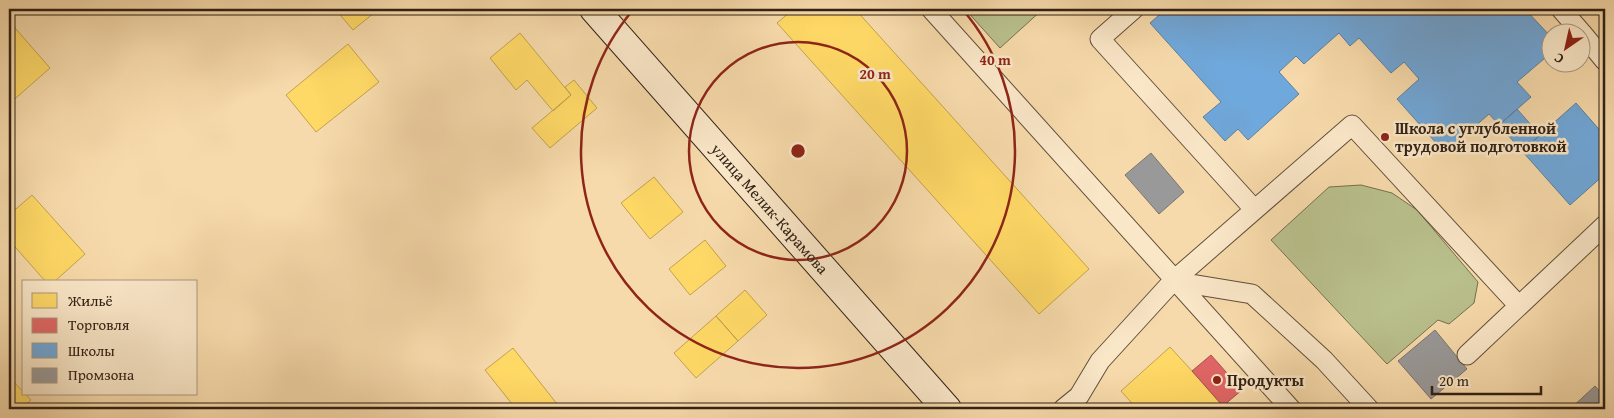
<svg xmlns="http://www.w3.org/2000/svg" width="1614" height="418" viewBox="0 0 1614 418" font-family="'Gentium Book Plus',serif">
  <rect width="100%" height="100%" fill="#f7daab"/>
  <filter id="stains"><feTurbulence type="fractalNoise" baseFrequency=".004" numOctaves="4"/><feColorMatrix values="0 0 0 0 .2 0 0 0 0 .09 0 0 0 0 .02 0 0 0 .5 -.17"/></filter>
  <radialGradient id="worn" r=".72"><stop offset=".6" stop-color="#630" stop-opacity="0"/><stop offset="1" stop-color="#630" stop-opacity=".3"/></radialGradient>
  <path fill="#b9c08c" stroke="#757050" d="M965,9H1043L1000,48Z
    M1361,185L1392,193L1417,210L1478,282L1474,303L1449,324L1438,320L1387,364L1271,240L1329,187Z"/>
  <path fill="#ffd966" stroke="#c1a24e" d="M335,9H379L353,30Z
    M787,9H855L1089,269L1039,314L777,23L790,12Z
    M9,21L50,68L9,104Z
    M520,33L571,95L553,111L527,80L516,90L490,58Z
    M348,44L379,82L316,132L286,95Z
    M574,80L597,108L550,148L532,128L571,95L565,87Z
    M654,177L683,212L650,239L621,203Z
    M32,195L85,254L54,282H46L9,240V215Z
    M705,240L726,266L690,295L669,269Z
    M745,290L767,315L738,341L716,316Z
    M716,316L738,341L696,378L674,353Z
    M1170,347L1192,371L1225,409H1137L1121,391Z
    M513,348L557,404L550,409H516L485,370Z
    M9,377L31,400L21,409H9Z"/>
  <path fill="#e06666" stroke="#ac514e" d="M1211,355L1242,390L1223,406L1192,371Z"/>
  <path fill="#6fa8dc" stroke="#5c80a0" d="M1166,9H1525L1552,38V52L1517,82L1531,97L1499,125L1489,114L1445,153L1397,99L1419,79L1404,62L1391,73L1359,38L1350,46L1339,33L1304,64L1296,56L1279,72L1299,94L1248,140L1238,129L1225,141L1203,117L1221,102L1150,23Z
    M1576,103L1605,136V174L1570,205L1522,151Z
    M1517,109L1540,135L1522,151L1499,125Z"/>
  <path fill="#999" stroke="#7a7571" d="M1151,153L1184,192L1159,214L1125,175Z
    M1435,330L1467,369L1431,399L1398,361Z
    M1595,386L1605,398V409H1570Z"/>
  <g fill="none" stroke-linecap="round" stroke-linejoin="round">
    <defs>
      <path id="lane" d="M931,9L1291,409
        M1134,9L1100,39L1254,209
        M1561,9L1581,32
        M1582,33L1605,61
        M1173,281L1252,294L1324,360L1369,409
        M1467,355L1519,306
        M1063,409L1079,396L1100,361L1173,281L1352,125L1519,306L1605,225"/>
      <g id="secondary">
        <path id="s1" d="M594,9L947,409"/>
      </g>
    </defs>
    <use href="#lane" stroke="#624f3a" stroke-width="21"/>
    <use href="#secondary" stroke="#312115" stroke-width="30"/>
    <use href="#lane" stroke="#fae7c8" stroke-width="19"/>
    <use href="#secondary" stroke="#fae7c8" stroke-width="28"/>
  </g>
  <g fill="none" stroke="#8f2418" stroke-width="2.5">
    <circle cx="798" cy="151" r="109"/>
    <path d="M963 10A217 217 0 1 1 633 10"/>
  </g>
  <g fill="#8f2418" stroke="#fae7c8" stroke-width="2">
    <circle cx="1385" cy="137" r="5"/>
    <circle cx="1217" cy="380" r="5"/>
  </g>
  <g text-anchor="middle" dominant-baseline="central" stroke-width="5" stroke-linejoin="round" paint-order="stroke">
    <g font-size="16" font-weight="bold" fill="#312115" stroke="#fae7c8" text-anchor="start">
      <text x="1395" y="128">Школа с углубленной<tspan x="1395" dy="18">трудовой подготовкой</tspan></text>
      <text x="1227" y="380">Продукты</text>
    </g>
    <g font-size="16" fill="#312115" stroke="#fae7c8">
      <text stroke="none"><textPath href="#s1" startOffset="266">улица Мелик-Карамова</textPath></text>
    </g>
  </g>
  <circle cx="798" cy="151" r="8" fill="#8f2418" stroke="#fae7c8" stroke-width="2.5"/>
  <g font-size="15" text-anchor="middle" font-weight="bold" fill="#8f2418" stroke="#fae7c8" stroke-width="5" stroke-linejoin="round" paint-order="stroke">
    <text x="995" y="65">40 m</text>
    <text x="875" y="79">20 m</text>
  </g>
  <rect width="1614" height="418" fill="none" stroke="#f7daab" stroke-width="30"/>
  <rect x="10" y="10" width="1594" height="398" fill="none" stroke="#312115" stroke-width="2.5"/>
  <rect x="15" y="15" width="1584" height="388" fill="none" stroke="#312115"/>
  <rect x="22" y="280" width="175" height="115" fill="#fae7c8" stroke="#aa9880"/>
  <rect x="32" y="293" width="25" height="15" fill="#ffd966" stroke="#aa9880"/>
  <text x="68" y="306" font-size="15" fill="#312115">Жильё</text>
  <rect x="32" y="318" width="25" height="15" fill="#e06666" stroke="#aa9880"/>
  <text x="68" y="330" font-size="15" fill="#312115">Торговля</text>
  <rect x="32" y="343" width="25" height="15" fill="#6fa8dc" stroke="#aa9880"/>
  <text x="68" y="356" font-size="15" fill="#312115">Школы</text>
  <rect x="32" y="368" width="25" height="15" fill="#999999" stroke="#aa9880"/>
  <text x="68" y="380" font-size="15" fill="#312115">Промзона</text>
  <g transform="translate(1566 48) rotate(214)"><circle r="24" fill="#fae7c8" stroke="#aa9880"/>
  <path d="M0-4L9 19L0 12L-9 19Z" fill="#8f2418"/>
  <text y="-8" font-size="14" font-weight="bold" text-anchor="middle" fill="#312115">С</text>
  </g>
  <path d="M1432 386v8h109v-8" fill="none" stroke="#312115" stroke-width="2.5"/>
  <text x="1439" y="386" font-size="15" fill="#312115" stroke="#fae7c8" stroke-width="4" paint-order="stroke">20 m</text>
  <rect width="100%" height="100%" filter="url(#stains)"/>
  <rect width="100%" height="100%" fill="url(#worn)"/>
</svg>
